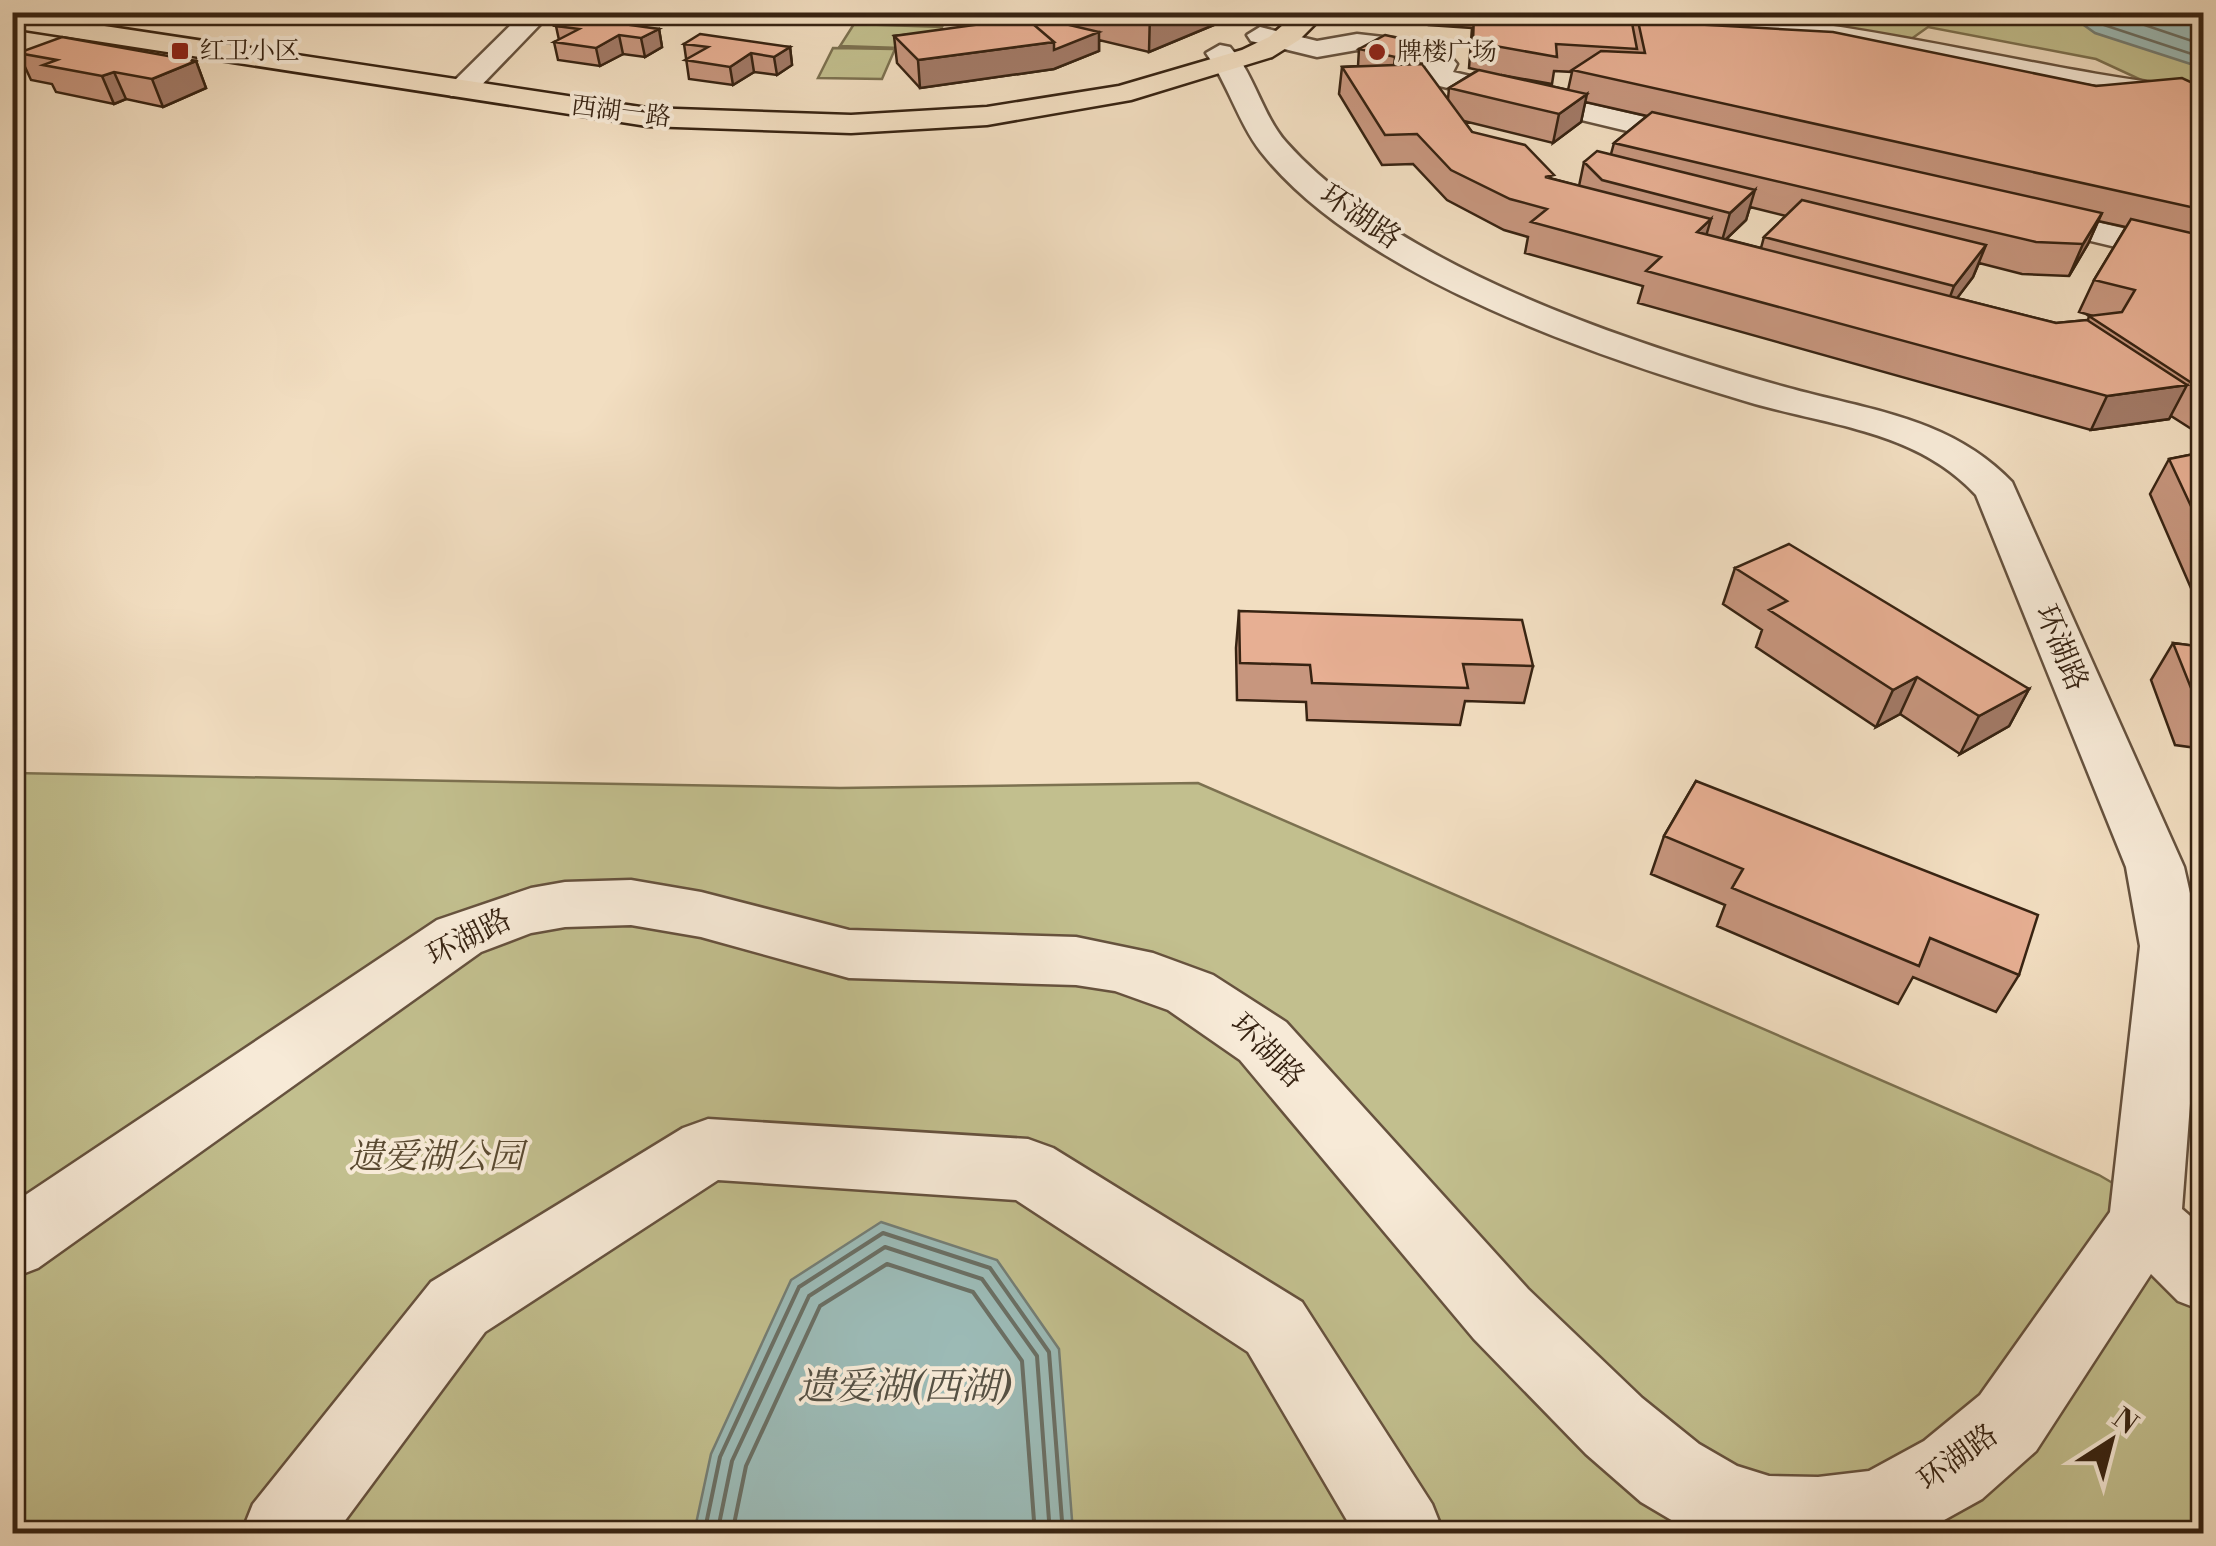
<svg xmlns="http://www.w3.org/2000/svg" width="2216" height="1546" viewBox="0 0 2216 1546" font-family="'Libre Bodoni','Noto Serif SC',serif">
  <rect width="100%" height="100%" fill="#f2dec1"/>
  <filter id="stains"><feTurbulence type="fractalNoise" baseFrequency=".002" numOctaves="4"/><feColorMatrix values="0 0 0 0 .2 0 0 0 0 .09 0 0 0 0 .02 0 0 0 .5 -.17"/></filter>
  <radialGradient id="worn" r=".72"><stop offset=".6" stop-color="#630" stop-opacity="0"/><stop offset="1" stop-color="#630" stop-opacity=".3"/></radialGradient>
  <path fill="#c2bf8e" stroke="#7c7150" stroke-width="2.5" d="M1694,13H2203V91H2165L2096,59L1928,27L1907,42Z
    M854,24L942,27L931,49L840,46Z
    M833,48L895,49L882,79L818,78Z
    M13,773L840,788L1198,783L2099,1175L2203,1236V1533L13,1534Z"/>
  <path fill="#9cbbb7" stroke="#747e75" stroke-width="2.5" d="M2067,13H2203V68L2095,33Z
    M881,1222L997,1260L1059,1349L1073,1533H694L711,1454L791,1280Z"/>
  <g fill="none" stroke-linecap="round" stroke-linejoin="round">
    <path stroke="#6a6f64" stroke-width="2.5" d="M2087,12L2101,24L2204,58
      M2106,12L2204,45"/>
    <path stroke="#6a6f64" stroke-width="4" d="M704,1534L720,1457L799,1287L883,1233L990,1268L1049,1352L1063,1534
      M717,1534L732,1461L809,1296L885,1247L982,1279L1037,1356L1050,1534
      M732,1534L746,1466L820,1306L887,1264L973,1292L1022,1361L1035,1534"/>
    <defs>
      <path id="minor" d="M524,12H552L471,96H451L447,90L451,84Z
        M1663,12C1846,12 2023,70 2204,89V107L2140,100L1831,41L1719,31L1667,17Z
        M1260,27L1317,41L1357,34L1401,39L1446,51L1457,64L1453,72L1722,135L1726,142L1722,149L1711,151L1427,83L1423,77L1426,63L1357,50L1317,57L1251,41L1247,35Z
        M1220,45L1230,47L1238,57C1256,83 1265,118 1286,142C1397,267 1627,342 1785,387C1867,410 1950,417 2012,482L2184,867L2202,946L2182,1209L2204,1228V1311L2178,1301L2151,1274L2036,1451L1982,1499L1919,1534H1695L1641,1502L1586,1454L1474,1339L1240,1060L1168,1010L1115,991L1076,985L849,978L701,937L631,925L565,927L531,933L481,952L38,1268L12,1278V1204L437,920L531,888L565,882L631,880L701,892L849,930L1076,937L1153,953L1213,975L1286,1022L1528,1289L1642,1398L1699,1444L1737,1466L1769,1476L1818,1477L1869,1471L1924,1441L1980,1395L2110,1212L2140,946L2126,867L1976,495C1918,432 1833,426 1755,404C1604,359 1361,279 1261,152C1238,122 1228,84 1206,53Z
        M2019,204L2204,247V268L2007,221L2002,214L2007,207Z
        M708,1119L1028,1139L1053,1148L1302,1302L1432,1504L1444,1534H1355L1248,1352L1016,1200L718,1180L485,1332L335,1534H241L253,1504L431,1282L683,1128Z"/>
      <path id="major" d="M12,12L647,108L851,115L987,107L1119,86L1242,50L1269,37L1298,12H1327L1299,40L1272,57L1131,100L987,125L851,133L647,126L12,28Z"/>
    </defs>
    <use href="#minor" stroke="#66523e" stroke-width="5"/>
    <use href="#major" stroke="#372312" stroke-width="5"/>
    <use href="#minor" fill="#f7ead7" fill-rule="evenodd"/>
    <use href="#major" fill="#f2dec1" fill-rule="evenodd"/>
  </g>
  <path fill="#c7967e" stroke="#372312" stroke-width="2.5" fill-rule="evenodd" d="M1076,12H1229L1228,19L1149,52L1099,40V51L1054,69L920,88L897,63L894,36L1033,24L1076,27Z
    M1431,12H1513L1512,16L1525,17L1526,12H1680L1683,24L2096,86H2204V437L2171,416L2169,419L2091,430L1638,303L1643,286L1525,253L1528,237L1504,230L1447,200L1413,164L1382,165L1339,94L1342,67L1358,66L1359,49L1421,43L1418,62L1414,64L1448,99L1449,88L1478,70L1469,68L1472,28L1429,25ZM1554,71L1572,72L1568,90L1501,75L1552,84ZM1585,102L1647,116L1614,143L1611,154L1584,162L1579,186L1553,179L1472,132L1464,121L1553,143L1581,122ZM1750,207L1786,216L1764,237L1761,248L1726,239L1746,220ZM2098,221L2126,227L2094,280L2079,312L2093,316H2089L2088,320L2056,323L1957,298L1973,277L1979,263L2022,274L2069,276L2088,244Z
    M556,26L659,29L662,47L645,57L623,54L600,66L558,60L554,42L559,40Z
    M12,31L22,51L196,61L206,88L163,107L126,99L114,104L56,92L52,84L31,80L20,56L12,59Z
    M684,44L790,47L792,65L777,75L754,72L733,85L689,79Z
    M2204,452V618L2150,494L2169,459Z
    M1735,568L2029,689L2009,726L1960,754L1900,714L1876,727L1756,647L1762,630L1723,604Z
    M1239,611L1533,666L1524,703L1465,701L1460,725L1307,720L1306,702L1237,700L1236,648Z
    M2173,643L2204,647V749L2175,745L2151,680Z
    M1696,781L2019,975L1996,1012L1913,977L1898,1004L1717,926L1725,905L1651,874L1664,836Z"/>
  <path fill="#a27a67" stroke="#372312" stroke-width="2.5" d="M1150,12H1229L1228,19L1149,52Z
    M659,29L662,47L645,57L641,38Z
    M12,31L23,53H18L20,56L12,59Z
    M1099,32V51L1054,69L920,88L918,60L1054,42Z
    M619,35L623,54L600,66L596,48Z
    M1421,43L1418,62L1393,76L1395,57Z
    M790,47L792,65L777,75L774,57Z
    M751,53L754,72L733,85L730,67Z
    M196,61L206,88L163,107L152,79Z
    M114,72L126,99L114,104L102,76Z
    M1587,94L1581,122L1553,143L1559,114Z
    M1755,190L1746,220L1721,244L1730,213Z
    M2102,213L2088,244L2069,276L2083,244Z
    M1711,219L1702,250L1697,232Z
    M1986,245L1973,277L1942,318L1954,286Z
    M2187,385L2169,419L2091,430L2107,396Z
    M1917,677L1900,714L1876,727L1893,690Z
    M2029,689L2009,726L1960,754L1979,716Z"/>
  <path fill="#e7af93" stroke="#372312" stroke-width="2.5" d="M1529,12H1680L1683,22L1529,15Z
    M1474,14L1632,23L1637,49L1556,44L1557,57L1473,42Z
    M573,17L659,29L641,38L619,35L596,48L554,42L579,29L556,26Z
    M1026,18L1054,42L918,60L894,36Z
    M1044,19L1099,32L1054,50V42L1033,24Z
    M1638,21L1833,32L2096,86L2182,78L2199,86H2204V210L1572,70L1601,51L1645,53Z
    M700,34L790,47L774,57L751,53L730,67L685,60L708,47L684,44Z
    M1385,35L1421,43L1395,57L1359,49Z
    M62,37L196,61L152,79L114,72L102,76L43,65L57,60L18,53Z
    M1422,64L1472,132L1525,145L1554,175L1545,177L1711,219L1697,232L2056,323L2087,320L2187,385L2107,396L1646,271L1661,257L1531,222L1547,209L1510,199L1451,170L1417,134L1385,135L1342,67Z
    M1479,70L1587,94L1559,114L1449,88Z
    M1652,112L2102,213L2083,244L2036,242L1614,143Z
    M1597,151L1755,190L1730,213L1602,180L1584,162Z
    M1802,200L1986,245L1954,286L1764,237Z
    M2131,219L2204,236V391L2089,316L2122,312L2135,290L2094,280Z
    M2204,452V534L2169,459Z
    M1789,544L2029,689L1979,716L1917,677L1893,690L1769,610L1787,601L1735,568Z
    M1239,611L1522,620L1533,666L1463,664L1468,688L1312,683L1310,665L1240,663Z
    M2173,643L2204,647V709L2199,708Z
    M1696,781L2038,915L2019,975L1930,938L1919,966L1732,888L1743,869L1664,836Z"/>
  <g fill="#8f2418" stroke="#f7ead7" stroke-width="4">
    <rect x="170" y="41" width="20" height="20" rx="5"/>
    <circle cx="1377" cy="52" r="10"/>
  </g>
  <g text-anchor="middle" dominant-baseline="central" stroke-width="8" stroke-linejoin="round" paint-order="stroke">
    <g font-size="25" fill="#372312" stroke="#f7ead7" text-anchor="start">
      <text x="200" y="51">红卫小区</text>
      <text x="1397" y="52">牌楼广场</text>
    </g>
    <g font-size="25" fill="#372312" stroke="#f7ead7">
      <text transform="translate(621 112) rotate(7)">西湖一路</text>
    </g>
    <g font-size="30" fill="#372312" stroke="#f7ead7">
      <text transform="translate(1360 217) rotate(34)">环湖路</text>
      <text transform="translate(2061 648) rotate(67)">环湖路</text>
      <text transform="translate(469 938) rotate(-27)">环湖路</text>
      <text transform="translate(1267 1051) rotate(45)">环湖路</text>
      <text transform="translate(1958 1458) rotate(-36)">环湖路</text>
    </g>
    <g font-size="35" font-style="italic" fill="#5a4a31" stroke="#f7ead7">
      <text x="436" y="1157">遗爱湖公园</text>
    </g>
    <g font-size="38" font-style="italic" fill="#555144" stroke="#f7ead7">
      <text x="904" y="1387">遗爱湖(西湖)</text>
    </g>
  </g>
  <rect width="2216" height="1546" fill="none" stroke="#f2dec1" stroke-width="50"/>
  <rect x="15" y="15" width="2186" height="1516" fill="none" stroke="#372312" stroke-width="5"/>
  <rect x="25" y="25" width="2166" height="1496" fill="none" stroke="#372312" stroke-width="2.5"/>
  <g transform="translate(2111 1441) rotate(36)" stroke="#f7ead7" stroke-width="8" paint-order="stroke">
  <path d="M0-8L18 38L0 25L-18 38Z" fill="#372312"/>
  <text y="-15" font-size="28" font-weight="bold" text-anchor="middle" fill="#372312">N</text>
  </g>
  <rect width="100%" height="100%" filter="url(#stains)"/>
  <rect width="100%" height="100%" fill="url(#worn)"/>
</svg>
